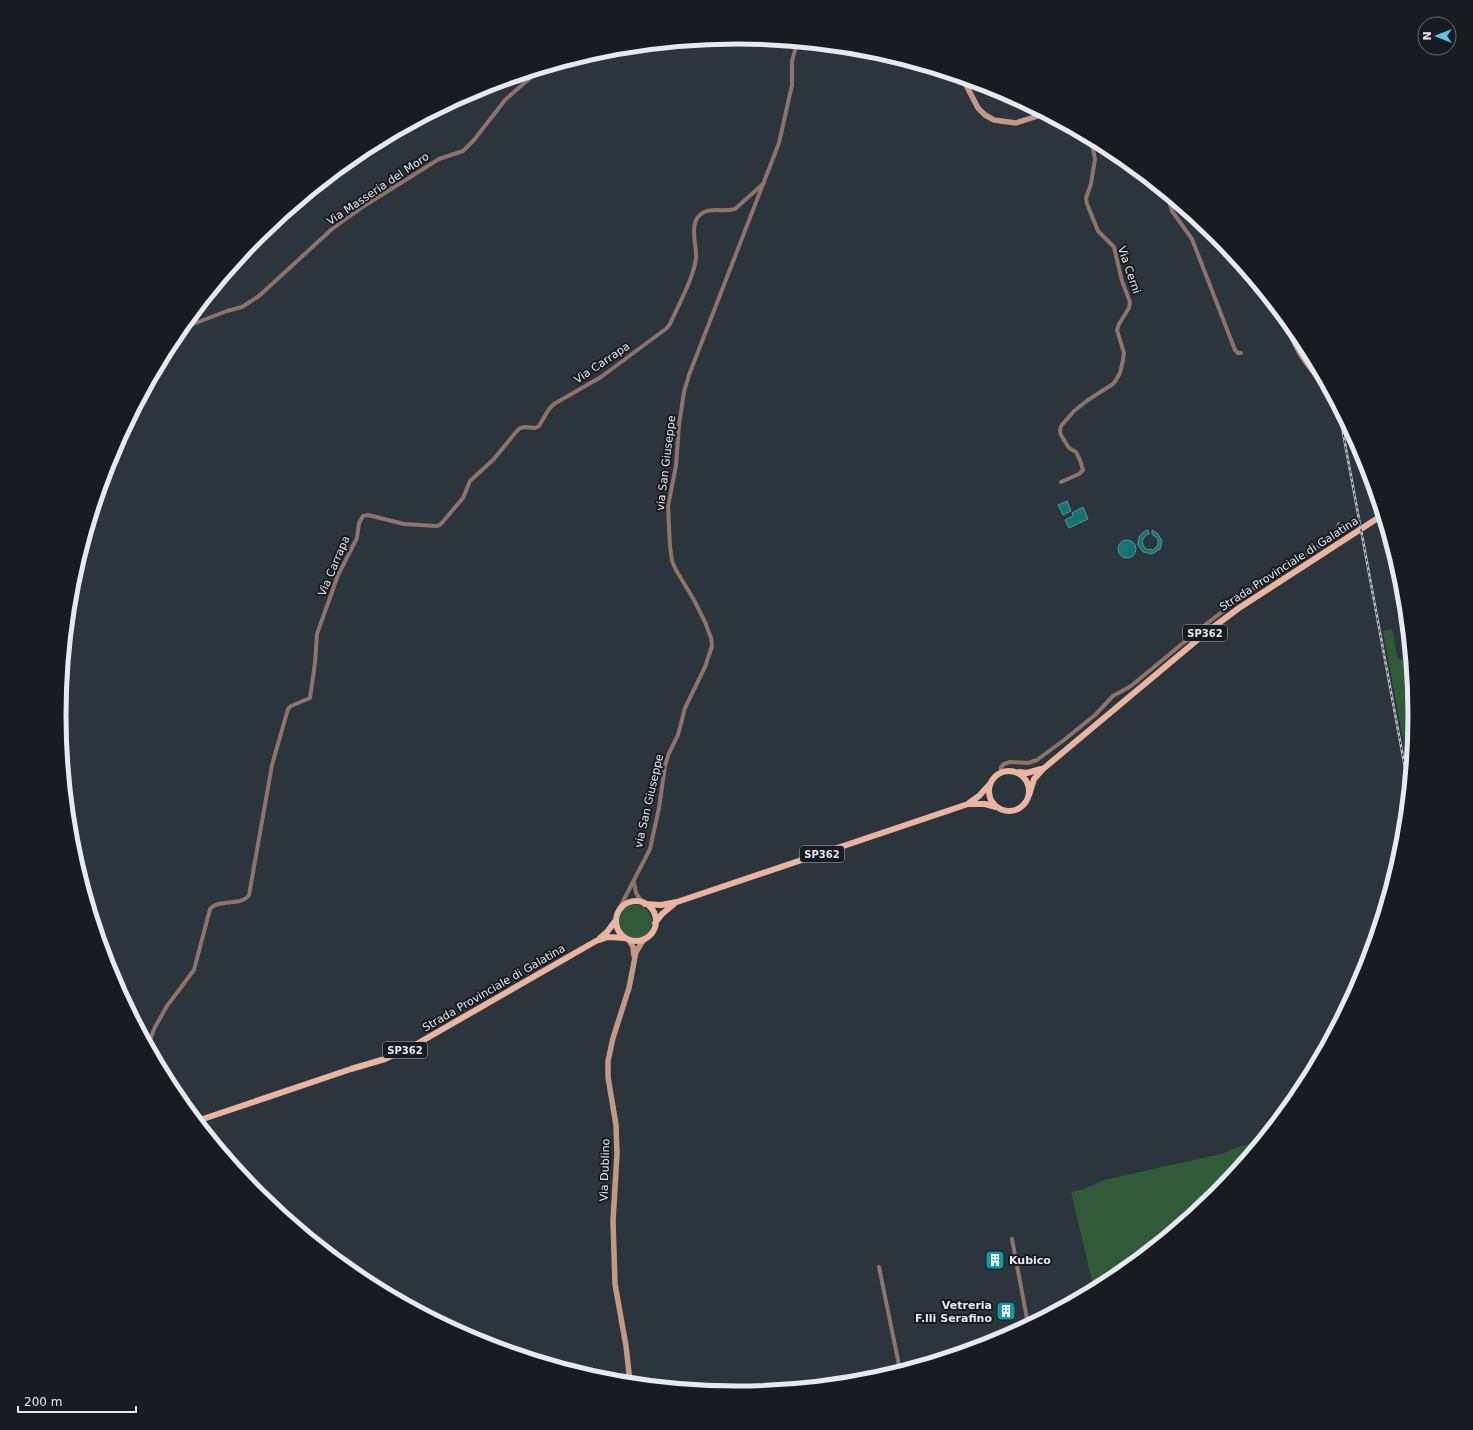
<svg xmlns="http://www.w3.org/2000/svg" width="1473" height="1430" viewBox="0 0 1473 1430" font-family="'DejaVu Sans',sans-serif">
  <rect width="100%" height="100%" fill="#2c343c"/>
  <path fill="#305a38" d="M1392,629L1398,660L1409,658L1414,715L1412,740L1404,745L1383,631Z
    M618 922a17 17 0 1 1 34 0a17 17 0 1 1-34 0Z
    M1251,1144H1258L1216,1195L1113,1279L1094,1289L1071,1192L1084,1189L1104,1180L1225,1153L1237,1147Z"/>
  <path fill="#187374" stroke="#569799" d="M1067,501L1071,511L1063,515L1058,505Z
    M1083,507L1088,519L1069,528L1065,520L1073,516L1072,513Z
    M1148,530L1149,534C1142,536 1140,544 1146,549L1153,550L1158,545V539L1152,534V530L1158,534L1162,541L1160,549L1152,554L1143,552L1138,545C1138,537 1141,532 1148,530Z
    M1118 549a9 9 0 1 1 18 0a9 9 0 1 1-18 0Z"/>
  <g fill="none" stroke-linecap="round" stroke-linejoin="round">
    <path stroke="#8e746a" stroke-width="4" d="M857,49L862,55L872,51
      M990,92L997,89
      M1167,195L1172,211L1192,239L1235,350L1238,353H1241
      M180,329L227,311L242,307L259,296L332,229L364,206L439,159L463,151L474,140L505,100L530,78L531,72
      M1061,482L1079,474L1083,470L1080,460L1076,452L1069,448L1061,435L1060,431L1061,426L1074,411L1088,400L1113,384L1116,380L1120,373L1123,360L1124,353L1117,330L1119,324L1129,308L1130,302L1122,281L1114,247L1098,231L1087,204L1086,198L1091,184L1095,159L1091,139
      M1001,772V767L1004,764L1010,762L1028,763L1037,760L1064,740L1095,715L1113,696L1131,686L1205,625L1248,592L1334,536L1337,531L1339,524
      M634,882L636,893L643,903
      M618,911L650,849L659,808L665,766L669,753L678,735L685,708L705,667L712,646L711,638L705,622L694,600L676,570L672,561L670,546L668,506L676,466L679,425L684,392L689,375L779,143L792,85V61L797,43
      M148,1046L154,1029L167,1006L194,970L210,909C220,898 241,907 249,895L272,765L288,709L291,706L310,698L315,663L317,634L338,575L357,538L359,523L363,516L368,515L404,524L436,526L440,525L463,498L470,481L494,459L516,432L520,428L525,427L535,428L539,426L549,409L554,404L601,377L667,328L670,324C678,306 694,277 696,258C697,244 687,221 704,212C713,208 725,212 735,209L764,183
      M1012,1239L1028,1324
      M879,1267L900,1370
      M899,1366L978,1347"/>
    <path stroke="#c29988" stroke-width="5.5" d="M963,79L978,108L985,115L994,120L1016,123L1044,114
      M1287,322C1293,347 1308,367 1325,385
      M629,940L633,947L634,956
      M630,1382L626,1346L615,1284L613,1221L617,1154L616,1125L608,1077V1061L613,1038L629,988L636,952L644,939"/>
    <path stroke="#e9b5a0" stroke-width="6" d="M989 791a20 20 0 1 1 40 0a20 20 0 1 1-40 0Z
      M1019,772L1027,773L1041,769
      M1029,795L1034,779L1043,769L1208,631L1239,608L1381,516
      M969,803L979,796L989,785
      M616 921a20 20 0 1 1 40 0a20 20 0 1 1-40 0Z
      M645,904L661,905L677,902L968,804H985L996,807
      M655,923L662,914L674,904
      M600,938L607,932L616,920
      M197,1121L351,1069L385,1059L415,1045L596,941L608,937L625,938"/>
    <defs>
      <path id="rail" d="M1339,411L1408,784"/>
    </defs>
    <use href="#rail" stroke="#b8bdc4" stroke-width="2.5"/>
    <use href="#rail" stroke="#181b1f" stroke-width="1" stroke-dasharray="3" stroke-linecap="butt"/>
  </g>
  <defs>
    <symbol id="building-square" viewBox="-11 -11 22 22"><rect x="-9" y="-9" width="18" height="18" rx="4" fill="#0f9aa8" stroke="#181b1f"/><path d="M-4-6H4V6H1V3H-1V6H-4ZM-2.5-4.3h1.7v1.8h-1.7ZM.8-4.3h1.7v1.8H.8ZM-2.5-1h1.7V.8h-1.7ZM.8-1h1.7V.8H.8Z" fill="#fff"/></symbol>
  </defs>
  <g fill-rule="evenodd">
    <use href="#building-square" x="984" y="1249" width="22" height="22"/>
    <use href="#building-square" x="995" y="1300" width="22" height="22"/>
  </g>
  <g text-anchor="middle" dominant-baseline="central" stroke-width="4" stroke-linejoin="round" paint-order="stroke">
    <g fill="#181b1f" stroke="#a8acb1" stroke-width="1">
      <rect x="1183" y="625" width="44" height="16" rx="3"/>
      <rect x="800" y="846" width="44" height="16" rx="3"/>
      <rect x="383" y="1042" width="44" height="16" rx="3"/>
    </g>
    <g font-size="10" font-weight="bold" fill="#e5eaf0">
      <text x="1205" y="633">SP362</text>
      <text x="822" y="854">SP362</text>
      <text x="405" y="1050">SP362</text>
    </g>
    <g font-size="11" fill="#e5eaf0" stroke="#181b1f">
      <text transform="translate(378 189) rotate(-34)">Via Masseria del Moro</text>
      <text transform="translate(1129 270) rotate(71)">Via Cerni</text>
      <text transform="translate(602 363) rotate(-34)">Via Carrapa</text>
      <text transform="translate(666 463) rotate(-83)">via San Giuseppe</text>
      <text transform="translate(1289 564) rotate(-33)">Strada Provinciale di Galatina</text>
      <text transform="translate(334 566) rotate(-67)">Via Carrapa</text>
      <text transform="translate(649 801) rotate(-77)">via San Giuseppe</text>
      <text transform="translate(494 988) rotate(-30)">Strada Provinciale di Galatina</text>
      <text transform="translate(605 1170) rotate(-88)">Via Dublino</text>
    </g>
    <g font-size="11" font-weight="bold" fill="#e5eaf0" stroke="#181b1f" text-anchor="start">
      <text x="1009" y="1260">Kubico</text>
      <text x="992" y="1305" text-anchor="end">Vetreria<tspan x="992" dy="13">F.lli Serafino</tspan></text>
    </g>
  </g>
  <path d="M0 0H1473V1430H0ZM66 715a671 671 0 1 1 1342 0a671 671 0 1 1-1342 0Z" fill="#181b1f" fill-rule="evenodd"/>
  <path fill="none" stroke="#e5eaf0" stroke-width="5" d="M66 715a671 671 0 1 1 1342 0a671 671 0 1 1-1342 0Z"/>
  <g transform="translate(1437 36) rotate(270)"><circle r="19" fill="#181b1f" stroke="#6a6e73"/>
  <path d="M0-3L7 15L0 10L-7 15Z" fill="#5ac8e5"/>
  <text y="-6" font-size="11" font-weight="bold" text-anchor="middle" fill="#e5eaf0">N</text>
  </g>
  <path d="M18 1406v6h118v-6" fill="none" stroke="#e5eaf0" stroke-width="2"/>
  <text x="24" y="1406" font-size="12" fill="#e5eaf0" stroke="#181b1f" stroke-width="3" paint-order="stroke">200 m</text>
</svg>
